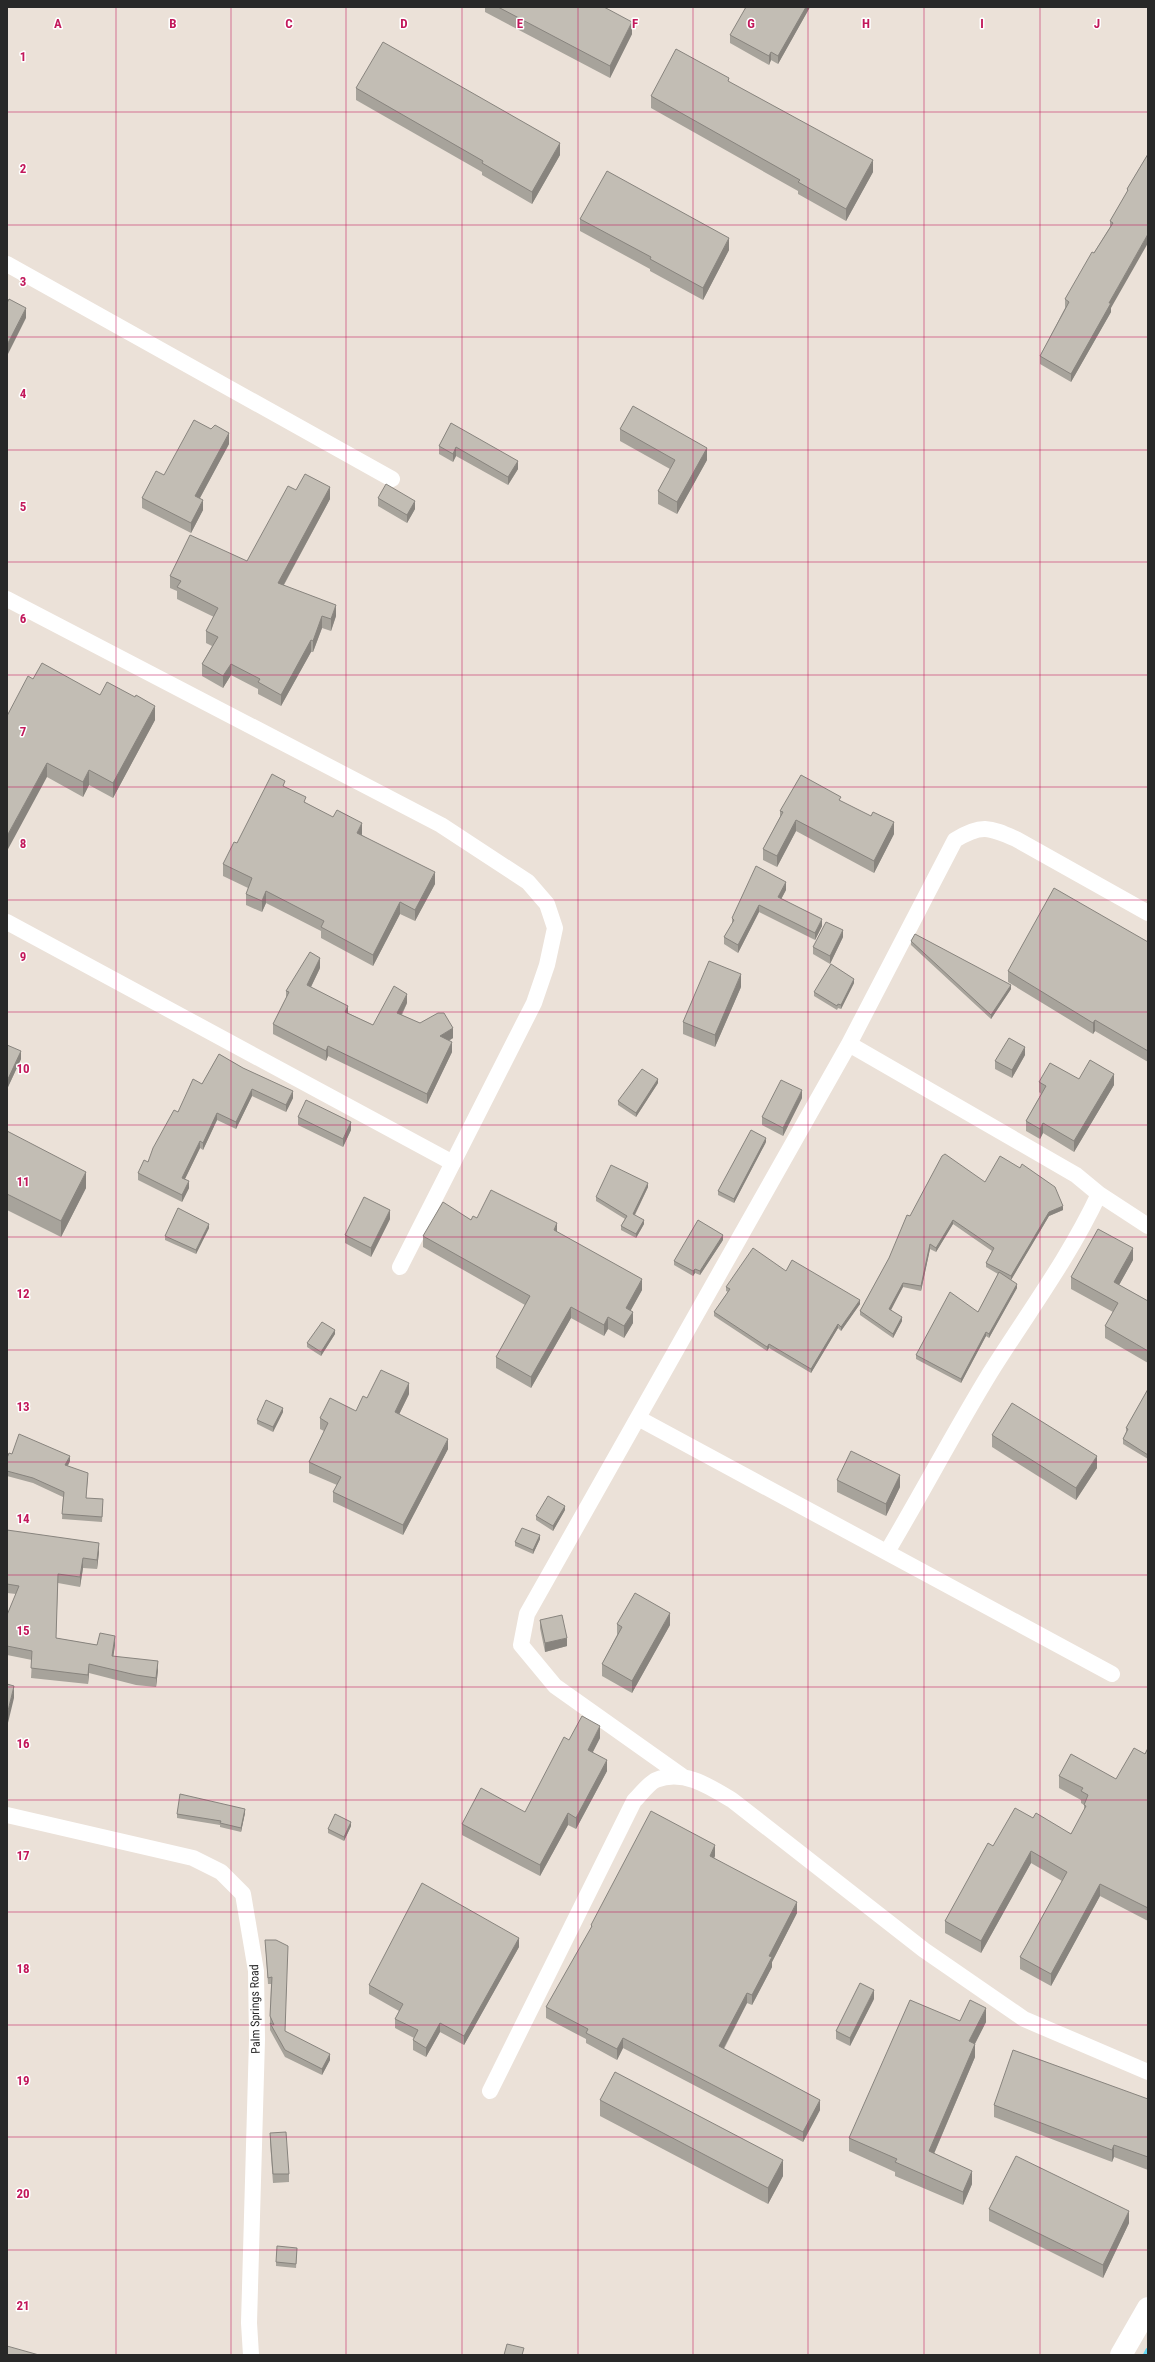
<svg xmlns="http://www.w3.org/2000/svg" width="1155" height="2362" viewBox="0 0 1155 2362" font-family="'Roboto Condensed',sans-serif">
  <rect width="100%" height="100%" fill="#ebe1d8"/>
  <g fill="none" stroke-linecap="round" stroke-linejoin="round">
    <path stroke="#64d9f4" stroke-width="6" d="M1146,2355L1148,2351"/>
    <path stroke="#fff" stroke-width="16" d="M7,264L392,479
      M7,599L441,825L528,882L547,904L555,928L547,965L534,1003L400,1267
      M7,922L453,1163
      M849,1044L1076,1175L1099,1194C1069,1258 1027,1314 990,1373C954,1432 922,1493 887,1552
      M1099,1194L1148,1226
      M638,1418L1112,1674
      M682,1776L555,1686L521,1645L527,1614L849,1044L955,840C981,824 989,827 1016,839L1148,913
      M7,1815L193,1858L221,1872L243,1894L256,1971L257,2039L249,2323L251,2355
      M490,2091L634,1801C640,1795 649,1783 656,1780C683,1769 709,1786 732,1800L924,1950L1024,2019L1148,2072"/>
    <path stroke="#fff" stroke-width="22" d="M1121,2355L1148,2308"/>
  </g>
  <path fill="#a7a39b" d="M485,7H604L632,34L610,78L485,12Z
    M810,7L778,64L771,60L769,65L730,43V35Z
    M729,82L873,172L846,221L798,194V191L651,108V96Z
    M356,88L560,155L532,204L482,175V172L356,100Z
    M1148,154L1111,308V312L1071,382L1040,364V356L1065,308V299L1110,227V221L1127,192V189Z
    M580,219L729,250L703,300L650,271V269L580,231Z
    M451,423L518,469L508,485L456,456L453,462L439,454V446Z
    M211,429L229,444L200,498L203,510L191,533L142,508V498Z
    M620,429L707,460L677,514L658,504V491L670,469L620,441Z
    M296,490L330,499L284,585L336,616L331,631L322,628L313,652H311L281,706L258,694V689L231,675L223,688L202,676V664L212,646L206,643V631L214,617L177,599V591L170,588V576L247,561Z
    M378,498L415,509L407,523L378,506Z
    M33,679L100,695L155,720L113,798L89,785L83,797L47,777Z
    M285,787L306,803L362,834V835L435,884L415,921L400,914L373,966L321,938V931L266,903L262,912L246,905V894L248,888L223,876V864L237,843Z
    M841,801L894,834L874,873L796,831L777,867L763,860V849L780,817V811Z
    M786,890L781,899L822,926L815,940L759,912L738,953L724,944V937L732,924V918Z
    M843,937L830,964L813,954V947Z
    M911,941L1011,989L991,1019L911,945Z
    M1148,942V1062L1095,1031L1093,1034L1008,982V971Z
    M320,968L311,987L348,1013L373,1025L407,1003L402,1015L453,1038L449,1041L452,1052L427,1104L328,1056L326,1061L273,1034V1024L286,998V991Z
    M854,983L841,1009L838,1008L837,1010L814,996V992Z
    M741,987L715,1047L683,1034V1022Z
    M7,1045L21,1059L8,1087L7,1086Z
    M219,1054L293,1098L286,1112L252,1096L236,1129L217,1120L203,1150L200,1148L185,1179L189,1188L182,1202L138,1180V1173L148,1162L178,1112L202,1084Z
    M1025,1055L1012,1078L995,1069V1061Z
    M1079,1079L1114,1085L1074,1152L1043,1133L1040,1139L1026,1131V1121L1041,1094L1039,1092V1082Z
    M658,1083L636,1117L618,1105V1101Z
    M802,1098L783,1136L762,1125V1117Z
    M298,1117L351,1130L343,1147L298,1125Z
    M7,1131L86,1188L61,1237L7,1210Z
    M766,1142L734,1203L718,1195V1191Z
    M985,1182L1063,1210L1049,1216L1011,1280L1017,1288L989,1338L986,1336L961,1383L916,1359V1355L978,1312L998,1274L986,1267V1263L992,1251L953,1224L936,1252L930,1249L921,1291L903,1287L890,1310L902,1321L893,1338L860,1315V1311L889,1258L910,1216Z
    M648,1187L635,1215L644,1224L636,1238L621,1230V1226L625,1219L596,1201V1197Z
    M477,1218L557,1232L642,1290L630,1311L633,1323L624,1338L608,1329L604,1336L571,1318L531,1388L496,1368V1357L525,1305L423,1247V1236Z
    M390,1219L371,1257L345,1243V1235Z
    M209,1228L196,1254L165,1240V1236Z
    M723,1240L700,1275L695,1273L693,1276L674,1265V1261Z
    M1133,1260L1119,1285L1148,1301V1363L1105,1338V1326L1113,1312L1071,1289V1277Z
    M786,1271L860,1304L841,1331L838,1328L811,1373L769,1348L767,1351L714,1316V1312L728,1292L726,1291V1287Z
    M335,1334L321,1356L307,1347V1343Z
    M1148,1389V1459L1123,1444V1439L1126,1432V1428Z
    M409,1394L399,1414L448,1449L403,1535L333,1502V1492L337,1485L309,1473V1462L324,1431L320,1429V1418L356,1411L367,1398Z
    M283,1412L273,1432L257,1424V1420Z
    M992,1435L1097,1468L1076,1500L992,1447Z
    M12,1454L70,1461L68,1466L88,1478L86,1498L103,1504L102,1522L62,1519L63,1497L33,1483L7,1476V1458Z
    M837,1480L900,1487L886,1516L837,1492Z
    M565,1510L553,1531L536,1520V1516Z
    M7,1530L99,1552L97,1569L83,1568L80,1587L58,1583L56,1638L97,1645H115L113,1657L158,1670L156,1687L136,1685L89,1673L88,1684L31,1678L32,1660L7,1655V1615L16,1594L7,1593Z
    M540,1539L533,1554L515,1546V1542Z
    M540,1620L567,1646L545,1652L540,1628Z
    M617,1624L670,1625L632,1693L602,1676V1664L617,1635Z
    M600,1738L593,1752L607,1771L576,1829L568,1825L540,1876L462,1835V1824L525,1812L569,1740Z
    M1148,1748V1921L1100,1896L1051,1986L1020,1969V1957L1062,1881L1031,1863L981,1953L945,1933V1921L993,1846L1033,1818L1071,1834L1084,1811V1805L1081,1803V1800L1059,1788V1776L1116,1779L1145,1754Z
    M245,1813L241,1832L220,1827V1825L177,1818V1814Z
    M351,1826L344,1841L328,1833V1829Z
    M715,1856L714,1858L797,1913L772,1962V1967L752,2005L747,2003L724,2049L820,2110L803,2142L623,2048L617,2060L586,2043V2039L546,2018V2007L591,1929V1925Z
    M265,1940L285,2031L330,2060L322,2075L285,2057L270,2030V2016L271,1984H268Z
    M519,1947L464,2045L440,2032L426,2057L413,2050V2040L414,2038L395,2028V2019L399,2011L369,1994V1985Z
    M874,1999L850,2046L836,2039V2031Z
    M960,2021L986,2022L975,2044V2057L934,2154L972,2184L963,2205L895,2176V2172L849,2151V2138Z
    M1148,2099V2170L1114,2157L1112,2162L994,2117V2105Z
    M600,2100L783,2176L768,2204L600,2116Z
    M270,2133L289,2174V2182L273,2183L270,2142Z
    M989,2209L1129,2223L1103,2278L989,2221Z
    M297,2252L296,2268L276,2266V2262Z"/>
  <path fill="#88847e" d="M806,7H810L778,64V56Z
    M632,22V34L610,78V66Z
    M771,52V60L769,65V56Z
    M560,143V155L532,204V192Z
    M873,160V172L846,221V209Z
    M1148,234V243L1111,308V312L1071,382V374L1109,303Z
    M729,238V250L703,300V288Z
    M26,308V318L7,356V345Z
    M229,433V444L195,507V496Z
    M456,447V456L453,462V454Z
    M707,448V460L677,514V502Z
    M518,461V469L508,485V477Z
    M330,487V499L278,595V583Z
    M203,500V510L191,533V523Z
    M415,501V509L407,523V515Z
    M336,605V616L331,631V619Z
    M322,616V628L313,652V641Z
    M311,640V652L281,706V695Z
    M231,664V675L223,688V676Z
    M155,706V720L113,798V783Z
    M47,763V777L7,851V836Z
    M89,770V785L83,797V782Z
    M796,820V831L777,867V856Z
    M894,822V834L874,873V861Z
    M362,823V834L357,844V833Z
    M435,872V884L415,921V910Z
    M786,882V890L778,905V897Z
    M266,891V903L262,912V901Z
    M400,902V914L373,966V955Z
    M759,905V912L738,953V945Z
    M822,919V926L815,940V933Z
    M843,930V937L830,964V956Z
    M320,958V968L307,995V985Z
    M741,974V987L715,1047V1035Z
    M854,979V983L841,1009V1005Z
    M1011,985V989L991,1019V1015Z
    M407,994V1003L397,1023V1013Z
    M348,1006V1015L345,1012Z
    M1095,1020V1031L1093,1034V1023Z
    M453,1028V1038L440,1045V1036Z
    M452,1042V1052L427,1104V1094Z
    M328,1046V1056L326,1061V1051Z
    M1025,1047V1055L1012,1078V1070Z
    M21,1051V1059L8,1087V1079Z
    M1114,1074V1085L1074,1152V1141Z
    M658,1079V1083L636,1117V1113Z
    M252,1089V1096L236,1129V1122Z
    M802,1090V1098L783,1136V1128Z
    M293,1091V1098L286,1112V1105Z
    M217,1113V1120L203,1150V1143Z
    M351,1122V1130L343,1147V1139Z
    M1043,1123V1133L1040,1139V1129Z
    M766,1138V1142L734,1203V1199Z
    M200,1141V1148L182,1185V1178Z
    M86,1172V1188L61,1237V1221Z
    M189,1181V1188L182,1202V1195Z
    M648,1183V1187L633,1218V1214Z
    M1063,1206V1210L1049,1216L1011,1280V1276L1049,1212Z
    M390,1210V1219L371,1257V1248Z
    M644,1220V1224L636,1238V1234Z
    M953,1220V1224L936,1252V1248Z
    M557,1223V1235L554,1230Z
    M209,1224V1228L196,1254V1250Z
    M723,1235V1240L700,1275V1271Z
    M930,1244V1249L921,1291V1286Z
    M1133,1248V1260L1114,1294V1282Z
    M695,1269V1273L693,1276V1271Z
    M642,1279V1290L626,1319V1308Z
    M903,1283V1287L889,1314V1309Z
    M1017,1284V1288L989,1338V1334Z
    M860,1300V1304L841,1331V1327Z
    M571,1307V1318L531,1388V1377Z
    M633,1312V1323L624,1338V1326Z
    M608,1317V1329L604,1336V1325Z
    M902,1317V1321L893,1338V1334Z
    M838,1324V1328L811,1373V1369Z
    M335,1330V1334L321,1356V1352Z
    M986,1332V1336L961,1383V1379Z
    M769,1344V1348L767,1351V1347Z
    M409,1383V1394L395,1423V1412Z
    M283,1408V1412L273,1432V1427Z
    M448,1439V1449L403,1535V1525Z
    M70,1456V1461L65,1470V1465Z
    M1097,1456V1468L1076,1500V1488Z
    M900,1475V1487L886,1516V1504Z
    M565,1506V1510L553,1531V1526Z
    M540,1535V1539L533,1554V1550Z
    M99,1543V1552L97,1569V1560Z
    M83,1558V1568L80,1587V1577Z
    M670,1613V1625L632,1693V1681Z
    M115,1636V1645L112,1666V1656Z
    M567,1638V1646L545,1652V1643Z
    M158,1661V1670L156,1687V1678Z
    M89,1664V1673L88,1684V1675Z
    M14,1686V1698L7,1727V1715Z
    M600,1726V1738L588,1761V1750Z
    M607,1760V1771L576,1829V1818Z
    M245,1809V1813L241,1832V1828Z
    M568,1813V1825L540,1876V1865Z
    M351,1822V1826L344,1841V1837Z
    M715,1845V1856L710,1867V1856Z
    M1031,1851V1863L981,1953V1941Z
    M1100,1884V1896L1051,1986V1974Z
    M797,1902V1913L772,1962V1967L752,2005V1995L769,1956Z
    M519,1938V1947L464,2045V2036Z
    M874,1990V1999L850,2046V2038Z
    M747,1993V2003L719,2057V2046Z
    M986,2008V2022L969,2055V2041Z
    M440,2023V2032L426,2057V2048Z
    M623,2038V2048L617,2060V2049Z
    M975,2044V2057L929,2165V2151Z
    M330,2054V2060L322,2075V2069Z
    M820,2100V2110L803,2142V2132Z
    M1114,2145V2157L1112,2162V2150Z
    M783,2160V2176L768,2204V2188Z
    M972,2171V2184L963,2205V2192Z
    M1129,2211V2223L1103,2278V2265Z"/>
  <path fill="#c2bdb4" stroke="#88847e" d="M498,7H604L632,22L610,66Z
    M746,7H806L778,56L771,52L769,56L730,35Z
    M383,42L560,143L532,192L482,163L483,161L356,88Z
    M676,49L729,78L728,81L873,160L846,209L798,182L800,180L651,96Z
    M1148,154V234L1109,303H1111L1071,374L1040,356L1069,302L1065,299L1092,252L1094,253L1113,223L1110,221L1128,190L1127,189Z
    M607,171L729,238L703,288L650,259L651,257L580,219Z
    M9,299L26,308L7,345V303Z
    M633,406L707,448L677,502L658,491L675,460L620,429Z
    M194,420L211,429L215,425L229,433L195,496L203,500L191,523L142,498L156,471L164,475Z
    M451,423L518,461L508,477L456,447L453,454L439,446Z
    M305,474L330,487L278,583L336,605L331,619L322,616L313,641L311,640L281,695L258,682L260,679L231,664L223,676L202,664L218,637L206,631L218,608L177,587L181,581L170,576L190,535L247,561L288,486L296,490Z
    M386,484L415,501L407,515L378,498Z
    M42,663L100,695L107,682L135,697L136,695L155,706L113,783L89,770L83,782L47,763L7,836V716L28,676L33,679Z
    M272,774L285,781L283,786L306,797L304,802L333,817L337,810L362,823L357,833L435,872L415,910L400,902L373,955L321,927L324,921L266,891L262,901L246,894L252,878L223,864L234,842L237,843Z
    M801,775L841,797L839,800L871,816L873,812L894,822L874,861L796,820L777,856L763,849L783,812L780,811Z
    M756,866L786,882L778,897L822,919L815,933L759,905L738,945L724,937L734,920L732,918Z
    M1054,888L1148,942V1051L1095,1020L1093,1023L1008,971Z
    M826,922L843,930L830,956L813,947Z
    M915,934L1011,985L991,1015L911,941Z
    M310,952L320,958L307,985L348,1006L345,1012L373,1025L394,986L407,994L397,1013L420,1023L438,1013H444L453,1028L440,1036L452,1042L427,1094L328,1046L326,1051L273,1024L289,992L286,991Z
    M709,961L741,974L715,1035L683,1022Z
    M831,964L854,979L841,1005L838,1004L837,1006L814,992Z
    M1009,1038L1025,1047L1012,1070L995,1061Z
    M7,1045L21,1051L8,1079L7,1078Z
    M219,1054L243,1068L293,1091L286,1105L252,1089L236,1122L217,1113L203,1143L200,1141L182,1178L189,1181L182,1195L138,1173L144,1160L148,1162L153,1148L174,1110L178,1112L193,1079L202,1084Z
    M1090,1060L1114,1074L1074,1141L1043,1123L1040,1129L1026,1121L1046,1086L1039,1082L1050,1063L1079,1079Z
    M642,1069L658,1079L636,1113L618,1101Z
    M781,1080L802,1090L783,1128L762,1117Z
    M306,1100L351,1122L343,1139L298,1117Z
    M751,1130L766,1138L734,1199L718,1191Z
    M7,1131L86,1172L61,1221L7,1194Z
    M945,1154L985,1182L1000,1156L1020,1168L1022,1164L1055,1187L1063,1206L1049,1212L1011,1276L986,1263L994,1248L953,1220L936,1248L930,1244L921,1286L903,1283L889,1309L902,1317L893,1334L860,1311L889,1258L907,1215L910,1216L942,1156Z
    M611,1165L648,1183L633,1214L644,1220L636,1234L621,1226L627,1216L596,1197Z
    M491,1190L557,1223L554,1230L642,1279L626,1308L633,1312L624,1326L608,1317L604,1325L571,1307L531,1377L496,1357L530,1296L423,1236L443,1202L471,1220L473,1216L477,1218Z
    M364,1197L390,1210L371,1248L345,1235Z
    M178,1208L209,1224L196,1250L165,1236Z
    M698,1220L723,1235L700,1271L695,1269L693,1271L674,1261Z
    M1098,1229L1133,1248L1114,1282L1148,1301V1351L1105,1326L1118,1303L1071,1277Z
    M753,1248L786,1271L792,1260L860,1300L841,1327L838,1324L811,1369L769,1344L767,1347L714,1312L730,1289L726,1287Z
    M999,1272L1017,1284L989,1334L986,1332L961,1379L916,1355L950,1292L978,1312Z
    M322,1322L335,1330L321,1352L307,1343Z
    M381,1370L409,1383L395,1412L448,1439L403,1525L333,1492L341,1477L309,1462L328,1423L320,1418L330,1398L356,1411L363,1396L367,1398Z
    M1148,1389V1455L1123,1439L1128,1429L1126,1428Z
    M266,1400L283,1408L273,1427L257,1420Z
    M1012,1403L1097,1456L1076,1488L992,1435Z
    M19,1434L70,1456L65,1465L88,1473L86,1498L103,1499L102,1517L62,1514L64,1492L33,1478L7,1471V1458L9,1453L12,1454Z
    M851,1451L900,1475L886,1504L837,1480Z
    M548,1496L565,1506L553,1526L536,1516Z
    M522,1528L540,1535L533,1550L515,1542Z
    M7,1530L99,1543L97,1560L83,1558L80,1577L58,1574L56,1638L97,1645L100,1633L115,1636L112,1656L158,1661L156,1678L136,1675L89,1664L88,1675L31,1668L32,1651L7,1646V1615L19,1586L7,1584Z
    M635,1593L670,1613L632,1681L602,1664L622,1627L617,1624Z
    M562,1615L567,1638L545,1643L540,1620Z
    M7,1684L14,1686L7,1715Z
    M582,1716L600,1726L588,1750L607,1760L576,1818L568,1813L540,1865L462,1824L481,1788L525,1812L564,1737L569,1740Z
    M1134,1748L1145,1754L1148,1748V1908L1100,1884L1051,1974L1020,1957L1067,1872L1031,1851L981,1941L945,1921L988,1843L993,1846L1015,1808L1033,1818L1036,1813L1071,1834L1086,1806L1084,1805L1088,1795L1081,1791L1083,1788L1059,1776L1071,1754L1116,1779Z
    M180,1794L245,1809L241,1828L220,1823L221,1821L177,1814Z
    M651,1811L715,1845L710,1856L797,1902L769,1956L772,1957L752,1995L747,1993L719,2046L820,2100L803,2132L623,2038L617,2049L586,2033L588,2029L546,2007L592,1926L591,1925Z
    M335,1814L351,1822L344,1837L328,1829Z
    M422,1883L519,1938L464,2036L440,2023L426,2048L413,2040L418,2030L395,2019L403,2004L369,1985Z
    M265,1940H276L288,1946L285,2031L330,2054L322,2069L285,2050L270,2023L274,2025L270,2016L272,1977L268,1978Z
    M860,1983L874,1990L850,2038L836,2031Z
    M910,2000L960,2021L970,2000L986,2008L969,2041L975,2044L929,2151L972,2171L963,2192L895,2162L897,2159L849,2138Z
    M1013,2050L1148,2099V2157L1114,2145L1112,2150L994,2105Z
    M615,2072L783,2160L768,2188L600,2100Z
    M286,2132L289,2174H273L270,2133Z
    M1016,2156L1129,2211L1103,2265L989,2209Z
    M277,2246L297,2248L296,2264L276,2262Z
    M507,2344L524,2348L522,2355H504Z
    M7,2346L39,2355H7Z"/>
  <path fill="none" stroke="#c2185b" stroke-width="1" stroke-opacity="0.55" d="M116,7V2355M231,7V2355M346,7V2355M462,7V2355M578,7V2355M693,7V2355M808,7V2355M924,7V2355M1040,7V2355M7,112H1148M7,225H1148M7,337H1148M7,450H1148M7,562H1148M7,675H1148M7,787H1148M7,900H1148M7,1012H1148M7,1125H1148M7,1237H1148M7,1350H1148M7,1462H1148M7,1575H1148M7,1687H1148M7,1800H1148M7,1912H1148M7,2025H1148M7,2137H1148M7,2250H1148"/>
  <g text-anchor="middle" dominant-baseline="central" stroke-width="3" stroke-linejoin="round" paint-order="stroke">
    <g font-size="12" fill="#282828" stroke="#fff">
      <text transform="translate(255 2009) rotate(-91)">Palm Springs Road</text>
    </g>
  </g>
  <g font-size="13" text-anchor="middle" font-weight="bold" fill="#c2185b" stroke="#fff" stroke-width="3" stroke-linejoin="round" paint-order="stroke">
    <text x="58" y="28">A</text>
    <text x="173" y="28">B</text>
    <text x="289" y="28">C</text>
    <text x="404" y="28">D</text>
    <text x="520" y="28">E</text>
    <text x="635" y="28">F</text>
    <text x="751" y="28">G</text>
    <text x="866" y="28">H</text>
    <text x="982" y="28">I</text>
    <text x="1097" y="28">J</text>
    <text x="23" y="61">1</text>
    <text x="23" y="173">2</text>
    <text x="23" y="286">3</text>
    <text x="23" y="398">4</text>
    <text x="23" y="511">5</text>
    <text x="23" y="623">6</text>
    <text x="23" y="736">7</text>
    <text x="23" y="848">8</text>
    <text x="23" y="961">9</text>
    <text x="23" y="1073">10</text>
    <text x="23" y="1186">11</text>
    <text x="23" y="1298">12</text>
    <text x="23" y="1411">13</text>
    <text x="23" y="1523">14</text>
    <text x="23" y="1635">15</text>
    <text x="23" y="1748">16</text>
    <text x="23" y="1860">17</text>
    <text x="23" y="1973">18</text>
    <text x="23" y="2085">19</text>
    <text x="23" y="2198">20</text>
    <text x="23" y="2310">21</text>
  </g>
  <rect width="1155" height="2362" fill="none" stroke="#282828" stroke-width="16"/>
</svg>
